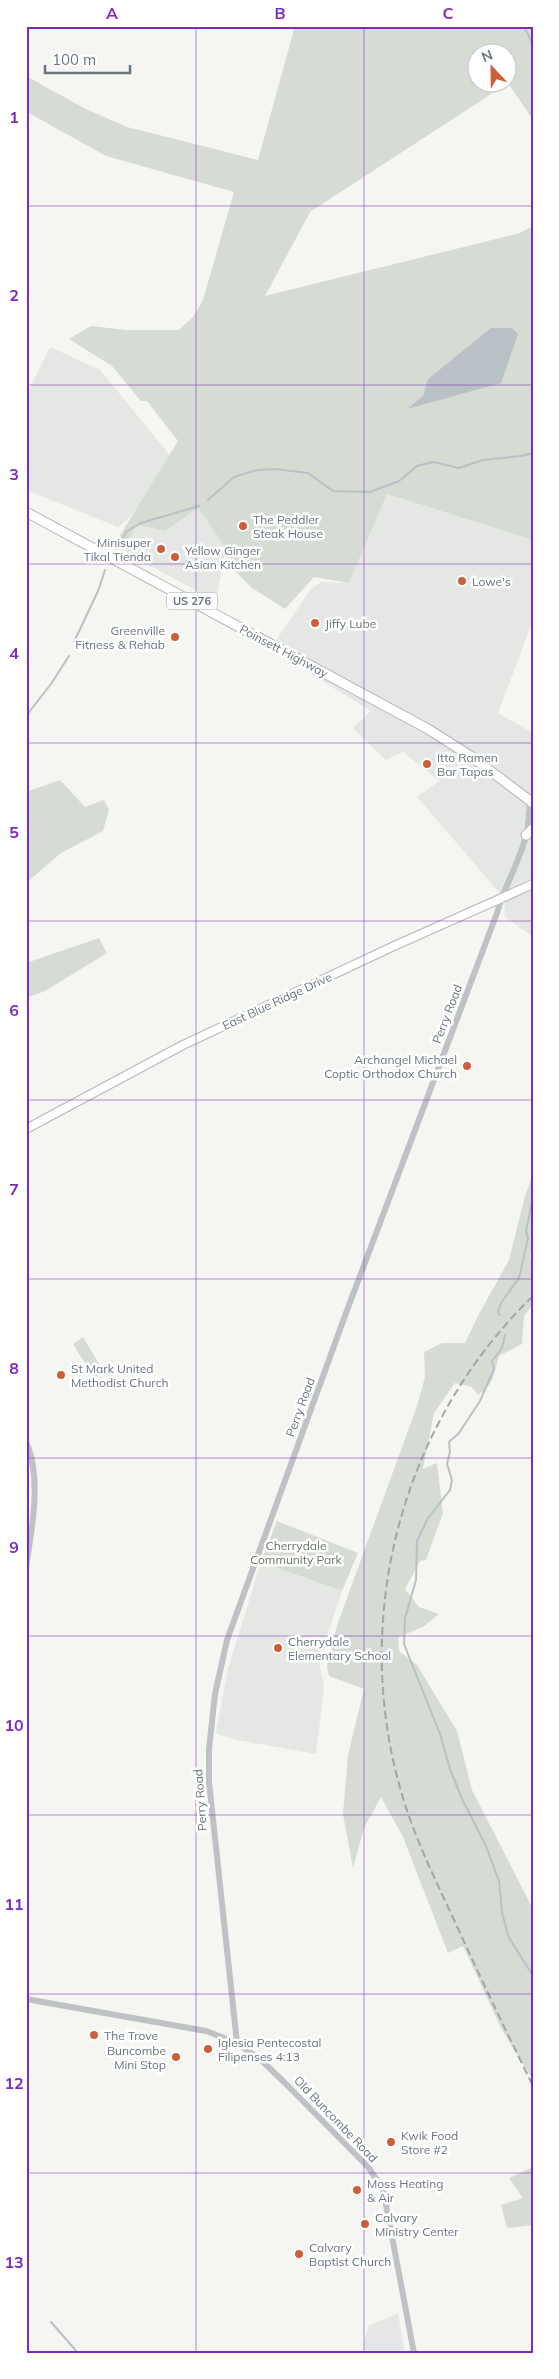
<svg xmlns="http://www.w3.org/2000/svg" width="559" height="2379" viewBox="0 0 559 2379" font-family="Mulish,sans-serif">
  <rect width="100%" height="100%" fill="#f5f5f2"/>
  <path fill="#e5e7e5" d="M50,347L100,370L170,455L137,511L118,527L26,490V395Z
    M387,494L533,540V620L498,713L533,733V937L505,917L504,898L417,797L439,781L403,752L386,760L353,728L371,711L270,649L311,589L321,582L349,583Z
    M198,508L226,548L216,601L126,553V545L137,525L165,531Z
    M261,1562L342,1591L319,1660L324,1687L316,1754L232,1739L216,1733L228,1669Z
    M398,2314L405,2353H365L364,2342L369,2325Z"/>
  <path fill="#d6dbd4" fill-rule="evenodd" d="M295,26H533V120L508,83L310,212L265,296L520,233L533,226V540L387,494L349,583L314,577L285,609L252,588L229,565L226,548L198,508L165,531L137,525L126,545L116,542L178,441L147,401H141L112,366L69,339L91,326L126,330H179L194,316L203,300L234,192L106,156L27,112L26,76L86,109L127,127L258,160ZM476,52H506V82H476Z
    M60,780L85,807L104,800L109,810L103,831L61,853L26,883V792Z
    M99,938L107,953L45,991L26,998V963Z
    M533,1174V1245L530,1256L533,1267V1304L524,1316L522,1344L499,1356C494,1373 494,1385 478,1395L472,1387L455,1383L434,1413L423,1469L437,1463L443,1513L426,1560L420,1561L405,1589L419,1607L439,1614L423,1627L398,1637L399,1651L417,1665L457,1731L472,1790L533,1909V2080L501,2028L463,1946L448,1953L403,1837L381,1797L364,1828L353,1868L343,1814L348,1755L364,1689L329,1676L327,1667L330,1650L339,1620L417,1406L425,1377L424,1352L442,1343H465L479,1314L509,1260L525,1196Z
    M83,1337L104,1372L94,1378L73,1344Z
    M277,1521L358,1553L342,1591L261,1562Z
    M533,2167V2225L507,2228L501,2205L523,2198L509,2178Z"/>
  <path fill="#b8c1c5" d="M491,328H512L518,334L501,383L407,409L423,396L428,379Z"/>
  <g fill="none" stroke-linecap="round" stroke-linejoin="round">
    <path stroke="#b8c1c5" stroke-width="2" d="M524,26L533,45
      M208,500L234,477L257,470L275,469L308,473L333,491L370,492L399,481L417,466L433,462L459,468L483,460L521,456L533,453
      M116,549L127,531L141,523L199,506
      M74,642L98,591L105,570
      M26,716L51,684L69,656
      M500,1315L498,1312L501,1303L519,1278L528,1238L526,1231L533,1197V1182
      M505,1335L502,1348L492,1361L494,1369L480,1401L459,1433L449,1442L450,1452L447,1464L452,1480L450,1490L428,1518L417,1541L416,1580L405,1618L404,1644L440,1734L450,1769L462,1799L486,1846L499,1881L502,1912L508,1936L533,1976
      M51,2322L78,2353"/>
    <defs>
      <path id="major" d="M26,1129L183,1045L394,946L533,884"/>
      <path id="highway" d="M26,512L428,729L472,757L533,803
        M526,835L533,829"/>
    </defs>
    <use href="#major" stroke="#b2b6b9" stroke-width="10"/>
    <use href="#highway" stroke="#b2b5b7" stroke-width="11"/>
    <path stroke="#bfc2c5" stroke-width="6" d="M26,1442C42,1476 32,1530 26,1566
      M26,1999L206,2031L237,2043L261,2060L285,2083L368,2167L383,2189L414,2353
      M237,2043L209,1782V1749L215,1694L227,1640L346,1313L497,913C504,887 519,863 526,836C529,825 529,812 530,801"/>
    <use href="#major" stroke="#fff" stroke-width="8"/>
    <use href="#highway" stroke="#fff" stroke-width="9"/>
    <path stroke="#a0a5aa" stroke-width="2" stroke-dasharray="8 4" stroke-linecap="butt" d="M533,1296C400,1425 349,1621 403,1798C416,1841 436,1881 455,1922C480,1977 506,2031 533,2086"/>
  </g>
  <path fill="none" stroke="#7b2cbf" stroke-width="1" stroke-opacity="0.55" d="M196,26V2353M364,26V2353M26,206H533M26,385H533M26,564H533M26,743H533M26,921H533M26,1100H533M26,1279H533M26,1458H533M26,1636H533M26,1815H533M26,1994H533M26,2173H533"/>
  <g fill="#cd5e3a" stroke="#fff" stroke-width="2">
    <circle cx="243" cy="526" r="5"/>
    <circle cx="161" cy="549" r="5"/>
    <circle cx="175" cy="557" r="5"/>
    <circle cx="462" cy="581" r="5"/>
    <circle cx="315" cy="623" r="5"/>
    <circle cx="175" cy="637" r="5"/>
    <circle cx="427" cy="764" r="5"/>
    <circle cx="467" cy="1066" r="5"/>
    <circle cx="61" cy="1375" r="5"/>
    <circle cx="278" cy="1648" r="5"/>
    <circle cx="94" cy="2035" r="5"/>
    <circle cx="208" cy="2049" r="5"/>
    <circle cx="176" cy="2057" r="5"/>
    <circle cx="391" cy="2142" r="5"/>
    <circle cx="357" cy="2190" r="5"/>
    <circle cx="365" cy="2224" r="5"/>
    <circle cx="299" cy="2254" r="5"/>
  </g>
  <g text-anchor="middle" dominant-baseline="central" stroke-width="5" stroke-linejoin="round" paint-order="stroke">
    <rect fill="#fff" stroke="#959ea5" stroke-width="1" x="167" y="592.5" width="50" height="17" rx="4"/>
    <g font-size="11" font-weight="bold" fill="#68747f">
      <text x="192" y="601">US 276</text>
    </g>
    <g font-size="12" fill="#68747f" stroke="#fff" text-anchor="start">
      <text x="253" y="519">The Peddler<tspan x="253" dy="14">Steak House</tspan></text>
      <text x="151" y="542" text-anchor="end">Minisuper<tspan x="151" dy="14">Tikal Tienda</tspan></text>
      <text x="185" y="550">Yellow Ginger<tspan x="185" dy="14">Asian Kitchen</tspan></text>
      <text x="472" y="581">Lowe's</text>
      <text x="325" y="623">Jiffy Lube</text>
      <text x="165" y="630" text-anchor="end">Greenville<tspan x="165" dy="14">Fitness &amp; Rehab</tspan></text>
      <text x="437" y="757">Itto Ramen<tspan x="437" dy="14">Bar Tapas</tspan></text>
      <text x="457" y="1059" text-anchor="end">Archangel Michael<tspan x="457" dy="14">Coptic Orthodox Church</tspan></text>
      <text x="71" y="1368">St Mark United<tspan x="71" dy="14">Methodist Church</tspan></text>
      <text x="288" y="1641">Cherrydale<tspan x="288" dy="14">Elementary School</tspan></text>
      <text x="104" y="2035">The Trove</text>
      <text x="218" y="2042">Iglesia Pentecostal<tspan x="218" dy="14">Filipenses 4:13</tspan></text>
      <text x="166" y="2050" text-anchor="end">Buncombe<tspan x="166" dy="14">Mini Stop</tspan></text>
      <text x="401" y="2135">Kwik Food<tspan x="401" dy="14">Store #2</tspan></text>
      <text x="367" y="2183">Moss Heating<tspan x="367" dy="14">&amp; Air</tspan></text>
      <text x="375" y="2217">Calvary<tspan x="375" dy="14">Ministry Center</tspan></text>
      <text x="309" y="2247">Calvary<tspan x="309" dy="14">Baptist Church</tspan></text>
    </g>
    <g font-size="12" fill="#68747f" stroke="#fff">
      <text transform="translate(284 651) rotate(28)">Poinsett Highway</text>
      <text transform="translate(277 1001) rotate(-25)">East Blue Ridge Drive</text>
      <text transform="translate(447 1014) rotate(-69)">Perry Road</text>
      <text transform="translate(300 1407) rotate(-70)">Perry Road</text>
      <text transform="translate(200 1800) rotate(-94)">Perry Road</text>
      <text transform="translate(336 2119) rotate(46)">Old Buncombe Road</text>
    </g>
    <g font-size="12" fill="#697766" stroke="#fff">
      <text x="296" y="1545">Cherrydale<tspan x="296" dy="14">Community Park</tspan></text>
    </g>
  </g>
  <rect width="559" height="2379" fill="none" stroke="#ffffff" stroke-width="55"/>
  <g transform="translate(492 68) rotate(338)"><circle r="24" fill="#ffffff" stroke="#c3c7cc"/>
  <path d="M0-4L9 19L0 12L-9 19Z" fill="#cd5e3a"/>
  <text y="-8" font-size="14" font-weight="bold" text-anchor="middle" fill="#68747f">N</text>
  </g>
  <path d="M45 65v8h85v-8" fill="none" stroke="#68747f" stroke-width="2.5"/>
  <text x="52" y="65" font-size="15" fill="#68747f" stroke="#ffffff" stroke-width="4" paint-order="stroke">100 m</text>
  <rect x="28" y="28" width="504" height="2324" fill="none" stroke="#7b2cbf" stroke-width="2"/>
  <g font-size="16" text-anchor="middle" font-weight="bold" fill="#7b2cbf">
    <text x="112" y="19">A</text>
    <text x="280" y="19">B</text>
    <text x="448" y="19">C</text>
    <text x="14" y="123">1</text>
    <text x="14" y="301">2</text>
    <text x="14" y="480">3</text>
    <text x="14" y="659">4</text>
    <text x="14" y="838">5</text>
    <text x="14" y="1016">6</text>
    <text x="14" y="1195">7</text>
    <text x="14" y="1374">8</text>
    <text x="14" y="1553">9</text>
    <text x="14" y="1731">10</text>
    <text x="14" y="1910">11</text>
    <text x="14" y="2089">12</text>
    <text x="14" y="2268">13</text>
  </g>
</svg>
